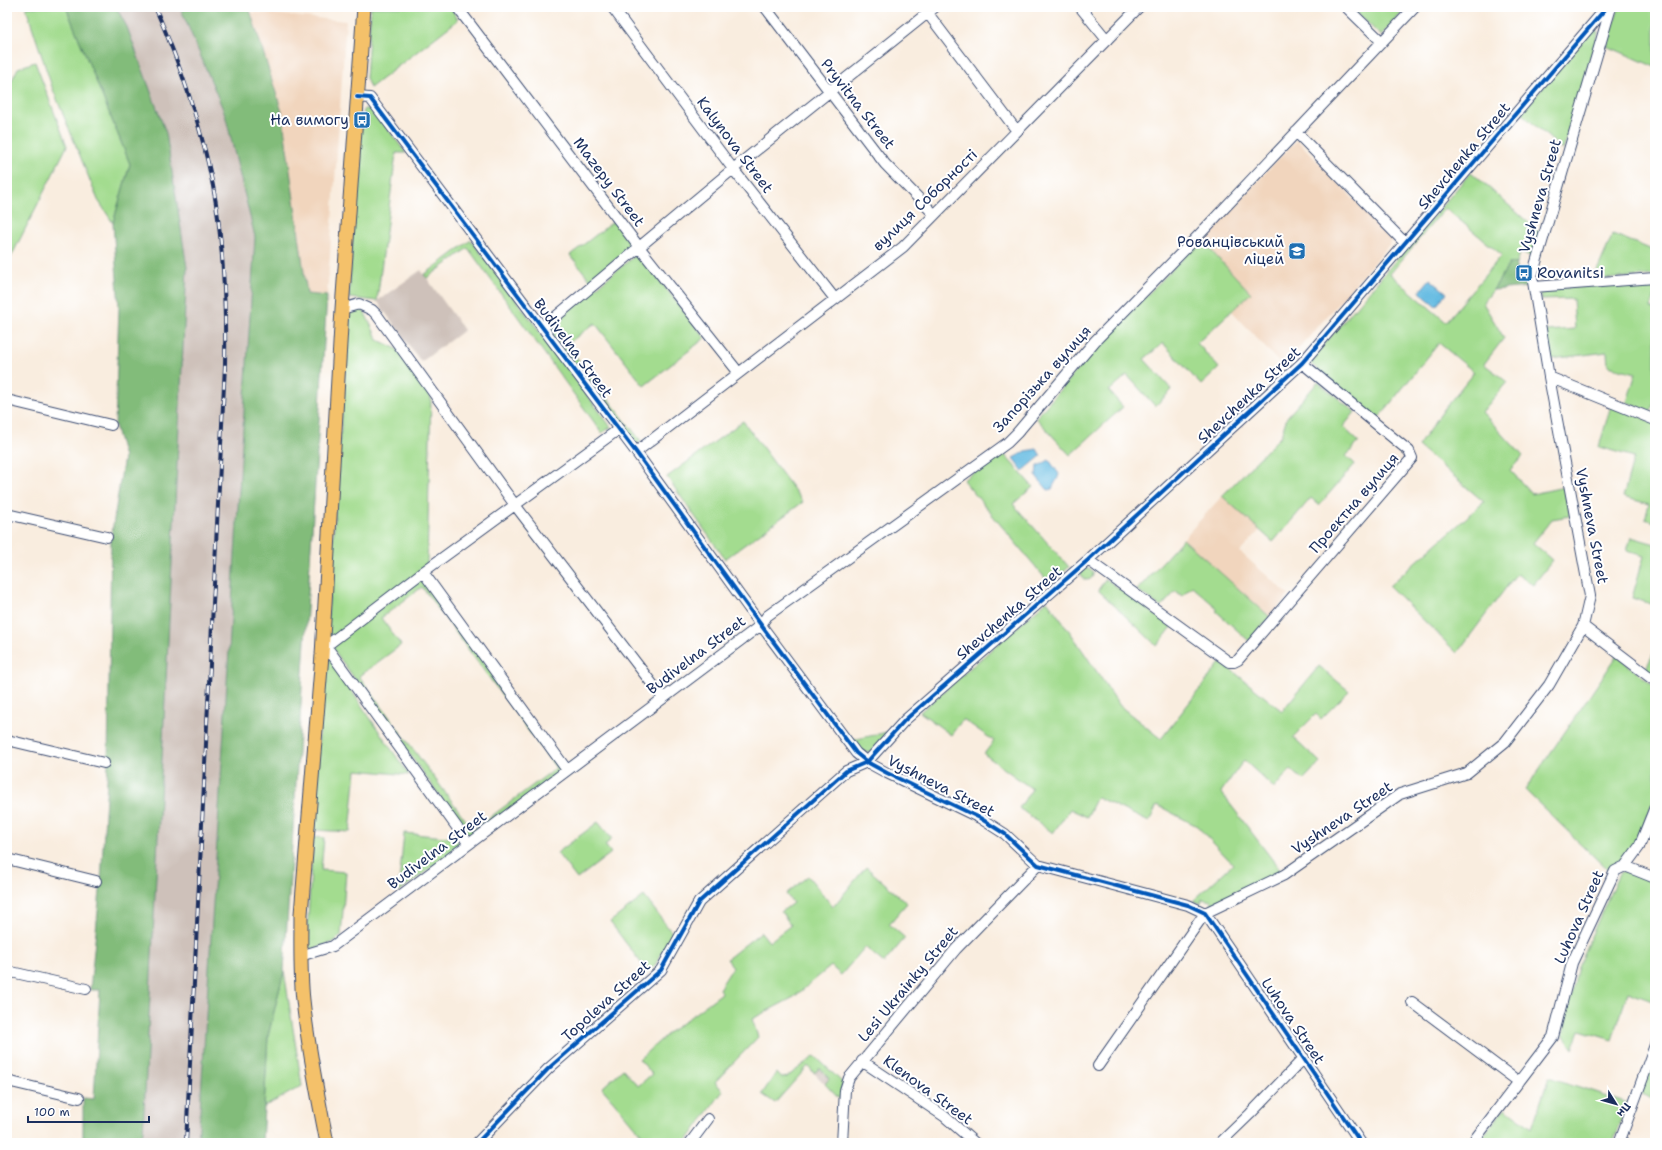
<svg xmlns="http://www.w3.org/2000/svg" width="1662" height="1150" viewBox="0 0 1662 1150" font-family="'Shantell Sans',sans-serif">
  <rect width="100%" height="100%" fill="#fff"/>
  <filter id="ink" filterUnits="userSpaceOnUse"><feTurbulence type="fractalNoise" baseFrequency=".025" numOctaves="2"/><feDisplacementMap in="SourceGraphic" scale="8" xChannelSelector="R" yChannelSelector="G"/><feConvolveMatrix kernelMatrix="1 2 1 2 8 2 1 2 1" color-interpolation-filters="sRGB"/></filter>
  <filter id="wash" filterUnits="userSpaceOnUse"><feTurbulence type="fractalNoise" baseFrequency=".012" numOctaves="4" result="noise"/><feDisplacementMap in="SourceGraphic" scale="16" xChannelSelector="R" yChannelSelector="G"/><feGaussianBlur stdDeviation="0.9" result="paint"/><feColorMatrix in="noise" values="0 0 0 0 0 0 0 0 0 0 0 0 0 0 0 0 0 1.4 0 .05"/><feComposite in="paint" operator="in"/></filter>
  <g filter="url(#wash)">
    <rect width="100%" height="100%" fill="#f9eddf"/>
    <path fill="#f1d5bd" d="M251,12L346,21L327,296L307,295L282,112Z
      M1297,140L1393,240L1283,367L1232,311L1250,292L1201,240Z
      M1222,496L1260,530L1240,552L1289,595L1270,617L1183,539Z"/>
    <path fill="#cec1ba" d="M116,7H180L225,114L255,237L198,1143H130L138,1140L127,27Z
      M421,270L464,330L421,362L377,301Z
      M819,1068L830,1079L825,1084L814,1073Z"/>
    <path fill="#a3dc8f" stroke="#5f8676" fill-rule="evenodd" d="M28,7H66L130,164L113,223L98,200L52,87L26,8Z
      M371,7H451L458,20L370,88L366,78Z
      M1351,7H1400L1404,11L1381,36Z
      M1619,7H1649L1655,10V67L1607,46Z
      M1595,30L1598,32L1563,150L1521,113L1590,33Z
      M35,62L67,146L7,265V90L18,68Z
      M364,109H370L374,111L406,153H396L377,301L349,298L359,129H362Z
      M1471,172L1539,232L1533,256L1520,253L1517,264L1510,263L1493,290L1483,303L1504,338L1484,364L1507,382L1482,412L1523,456L1510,470L1532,494L1564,487L1570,516L1552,519L1533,543L1553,560L1533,585L1517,573L1457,653L1389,586L1484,502L1418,446L1445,408L1474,372L1439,343L1377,420L1309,362ZM1445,208L1502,255L1446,322L1390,274Z
      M614,221L633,246L590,280L570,255Z
      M1613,234L1655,251V275L1593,280Z
      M471,240L611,427L602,433L468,248L427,278L424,275Z
      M1201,240L1251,293L1197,343L1219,368L1201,385L1163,343L1144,359L1172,390L1155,406L1127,375L1109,391L1123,407L1070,455L1036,418L1099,344Z
      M638,253L705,338L644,386L595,323L566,345L641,441L637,445L547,328Z
      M1655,281V295L1651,308L1655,310V401L1651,412L1627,402L1636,373L1608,366L1607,352L1551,359L1546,331L1575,329L1573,299L1541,300L1539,290Z
      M355,308L364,311L378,340L397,349L431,397L427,566L326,643L349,313Z
      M1318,382L1355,412L1343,427L1359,442L1346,456L1355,464L1319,505L1311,498L1273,542L1222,496L1281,436L1287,417Z
      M1611,405L1655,423V522L1645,519L1649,504L1623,497L1634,457L1599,447Z
      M743,421L803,502L725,559L667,477Z
      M1002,452L1033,487L1013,504L1069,567L1050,584L963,480Z
      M1631,537L1655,544V605L1632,598L1644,556L1627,551Z
      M1183,539L1270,617L1249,641L1216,611L1218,609L1192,586L1182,596L1176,591L1161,607L1137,590Z
      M1081 574a6 6 0 1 1 12 0a6 6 0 1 1-12 0Z
      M422,576L563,770L471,839L331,646ZM422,587L556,768L473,830L359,676L401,645L381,618Z
      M1106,579L1172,627L1157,646L1098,590Z
      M1047,601L1070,632L1120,706L1161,739L1220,663L1234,672L1282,711L1319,666L1349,691L1321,719L1316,714L1293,737L1320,762L1303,780L1291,769L1274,788L1244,760L1221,792L1281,871L1211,905V901L1202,899L1201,903L1193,901L1233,864L1197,826L1157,805L1149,822L1097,797L1087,817L1070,809L1053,833L1019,808L1032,789L984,754L994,741L963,719L951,735L920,712Z
      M1655,650V675L1646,668Z
      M1617,656L1655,687V797L1636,845L1624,862L1611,873L1525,790Z
      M324,658H329L409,775L356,770L350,832L313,830Z
      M887,732C882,739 872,759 861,750C858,748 856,743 853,740Z
      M598,822L612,839L605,845L611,853L577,879L557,853Z
      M404,833L455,838L461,846L398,892Z
      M313,837L324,838L321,870L346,872L341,936L331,943L306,951Z
      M866,867L907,903L889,924L905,938L884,963L865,947L841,975L831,966L794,997L752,1019L758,1037L715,1082L723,1091L686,1142L685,1143H649L602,1088L623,1069L638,1086L652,1074L639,1059L670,1032L722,993L719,989L733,967L727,959L761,932L769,942L791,925L781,912L793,903L786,894L808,876L833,907Z
      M1626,870L1655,882V1002L1628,992L1612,1040L1580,1030L1573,1049L1563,1034L1578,966L1619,873Z
      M644,896L673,934L655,965L648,972L610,922Z
      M284,971L302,1086L264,1107L268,1036Z
      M815,1056L843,1083L840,1100L825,1084L829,1079L820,1068L814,1073L808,1066L775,1103L762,1094L776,1073L782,1078L787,1077Z
      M1655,1058V1100L1641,1094Z
      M1549,1077L1628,1103L1613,1143H1583L1578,1141L1577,1143H1478L1505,1108L1532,1128Z"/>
    <path fill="#82bc7a" stroke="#4e766c" d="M66,7H116L127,27L166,133L187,268L143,1132L138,1140C121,1147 100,1143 83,1138V1098L94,1099L100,990H90L101,881L108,763L111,538L124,457L115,425L119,307L113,223L130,164Z
      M180,7H249L282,112L307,294L327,296L284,971L268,1036L262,1143H198L255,237L225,114Z
      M1510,263L1517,264L1513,279L1528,283L1529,287L1493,290Z"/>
    <path fill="#65bbe2" stroke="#4075a0" d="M1430,279L1447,293L1436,306L1419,292Z
      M1037,449L1041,456L1023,471L1013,458L1026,451Z
      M1049,460L1059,474C1058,480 1054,483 1052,489L1048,490L1036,476L1037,467Z"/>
  </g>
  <g filter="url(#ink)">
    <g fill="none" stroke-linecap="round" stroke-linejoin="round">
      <defs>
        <path id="minor" d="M457,7L639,247L739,373
          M612,7L733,169L835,299
          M765,7L885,164L934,214
          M923,7L1017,131
          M1080,7L1107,40
          M1346,7L1382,42
          M357,97L370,98L636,452L761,625L856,753L867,762L887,773L980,818L1005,834L1038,865L1188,905L1205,913L1361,1143
          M1296,132L1405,243
          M1534,287L1655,278
          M342,309L359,304L372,310L377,315L515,505L663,698
          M542,328L733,169L935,7
          M1549,377L1655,420
          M7,400L111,425
          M636,452L903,247L1139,7
          M7,514L107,537
          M1088,560L1229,662H1234L1238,660L1412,458L1409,451L1302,363
          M423,572L567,770
          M1583,626L1655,681
          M326,646L469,844
          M322,655L326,646L423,572L619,429
          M7,740L104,763
          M7,859L96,881
          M1625,866L1655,878
          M300,956L333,946L761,625L767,616L1007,443L1017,433L1095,341L1197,237L1415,7
          M7,971L86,989
          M1412,1002L1519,1082
          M862,1061L944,1116L975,1143
          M1098,1066L1205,913L1284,875L1400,794L1467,773L1505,742L1549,685L1583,626L1590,596L1549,377L1532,276L1611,7
          M7,1081L79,1098
          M477,1143L548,1069L661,970L699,902L846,771L867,762L905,720L1088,560L1302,363L1607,7
          M690,1143L708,1119
          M842,1143L845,1090L849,1078L956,949L1038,865
          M1220,1143L1250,1114L1304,1058
          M1472,1143L1553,1037L1572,963L1615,871L1625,866L1639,847L1655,807
          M1619,1143L1655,1045"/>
        <path id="major" d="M327,1143C318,1096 308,1048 303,1000C300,972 301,943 301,914L322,655L342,309L364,7"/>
      </defs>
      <use href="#minor" stroke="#3c4c71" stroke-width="12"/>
      <use href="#major" stroke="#3c4c71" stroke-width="15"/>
      <use href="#minor" stroke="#fff" stroke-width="10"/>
      <use href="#major" stroke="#f4c16a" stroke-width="13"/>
      <defs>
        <path id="rail" d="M155,7C180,64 201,125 213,186C224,245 226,305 225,365L186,1143"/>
      </defs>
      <use href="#rail" stroke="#1b2f5e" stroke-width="4"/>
      <use href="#rail" stroke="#fff" stroke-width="2.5" stroke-dasharray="8" stroke-linecap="butt"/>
      <defs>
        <path id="cycleway" d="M357,97L370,98L636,452L761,625L856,753L867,762L887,773L980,818L1005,834L1038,865L1188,905L1205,913L1361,1143
          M477,1143L548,1069L661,970L699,902L846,771L867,762L905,720L1088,560L1302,363L1607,7"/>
      </defs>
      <use href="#cycleway" stroke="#fff" stroke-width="6"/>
      <use href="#cycleway" stroke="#0057b8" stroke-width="4"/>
    </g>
  </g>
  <defs>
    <symbol id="bus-square" viewBox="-11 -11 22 22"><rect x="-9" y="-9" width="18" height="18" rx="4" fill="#1f6fb2" stroke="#fff"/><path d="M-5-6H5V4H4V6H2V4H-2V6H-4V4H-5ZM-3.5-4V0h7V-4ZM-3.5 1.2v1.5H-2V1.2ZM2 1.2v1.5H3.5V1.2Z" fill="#fff"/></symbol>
    <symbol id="school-square" viewBox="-11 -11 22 22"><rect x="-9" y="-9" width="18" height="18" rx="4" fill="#1f6fb2" stroke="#fff"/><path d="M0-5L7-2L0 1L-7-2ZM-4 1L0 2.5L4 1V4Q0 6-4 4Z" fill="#fff"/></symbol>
  </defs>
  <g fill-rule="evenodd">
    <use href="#bus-square" x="352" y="110" width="20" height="20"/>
    <use href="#school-square" x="1287" y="241" width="20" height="20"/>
    <use href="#bus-square" x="1514" y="263" width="20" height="20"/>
  </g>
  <g text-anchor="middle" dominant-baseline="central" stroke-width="4" stroke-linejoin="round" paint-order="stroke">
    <g font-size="15" fill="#1b2f5e" stroke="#fff">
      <text transform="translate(858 104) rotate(52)">Pryvitna Street</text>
      <text transform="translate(735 145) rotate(53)">Kalynova Street</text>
      <text transform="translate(1464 156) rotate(-50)">Shevchenka Street</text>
      <text transform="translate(609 182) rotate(53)">Mazepy Street</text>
      <text transform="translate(1540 196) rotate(-74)">Vyshneva Street</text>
      <text transform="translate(925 200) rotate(-44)">вулиця Соборності</text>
      <text transform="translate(573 348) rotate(53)">Budivelna Street</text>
      <text transform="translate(1042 379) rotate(-48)">Запорізька вулиця</text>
      <text transform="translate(1249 395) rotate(-43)">Shevchenka Street</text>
      <text transform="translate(1354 503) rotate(-49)">Проектна вулиця</text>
      <text transform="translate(1592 526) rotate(79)">Vyshneva Street</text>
      <text transform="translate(1009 613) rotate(-41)">Shevchenka Street</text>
      <text transform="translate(696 655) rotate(-37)">Budivelna Street</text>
      <text transform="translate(941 786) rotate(27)">Vyshneva Street</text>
      <text transform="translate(1342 818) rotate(-34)">Vyshneva Street</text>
      <text transform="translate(437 850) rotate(-37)">Budivelna Street</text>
      <text transform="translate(1579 917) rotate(-66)">Luhova Street</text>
      <text transform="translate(908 984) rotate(-50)">Lesi Ukrainky Street</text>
      <text transform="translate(606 1001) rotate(-42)">Topoleva Street</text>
      <text transform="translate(1293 1021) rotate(56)">Luhova Street</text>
      <text transform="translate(928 1090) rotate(36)">Klenova Street</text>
    </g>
    <g font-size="15" fill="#1b2f5e" stroke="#fff" text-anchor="end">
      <text x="349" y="120">На вимогу</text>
      <text x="1284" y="242">Рованцівський<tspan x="1284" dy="17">ліцей</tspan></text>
      <text x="1537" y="273" text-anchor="start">Rovanitsi</text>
    </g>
  </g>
  <rect width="1662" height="1150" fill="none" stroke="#fff" stroke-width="24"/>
  <g transform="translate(1616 1104) rotate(127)" stroke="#ffffff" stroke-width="3" paint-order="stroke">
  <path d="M0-3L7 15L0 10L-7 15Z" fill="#1b2f5e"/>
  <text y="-6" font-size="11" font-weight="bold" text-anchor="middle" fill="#1b2f5e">Пн</text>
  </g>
  <path d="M28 1116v6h121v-6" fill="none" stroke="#1b2f5e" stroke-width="2"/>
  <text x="34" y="1116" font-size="12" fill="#1b2f5e" stroke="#ffffff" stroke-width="3" paint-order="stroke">100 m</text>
</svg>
